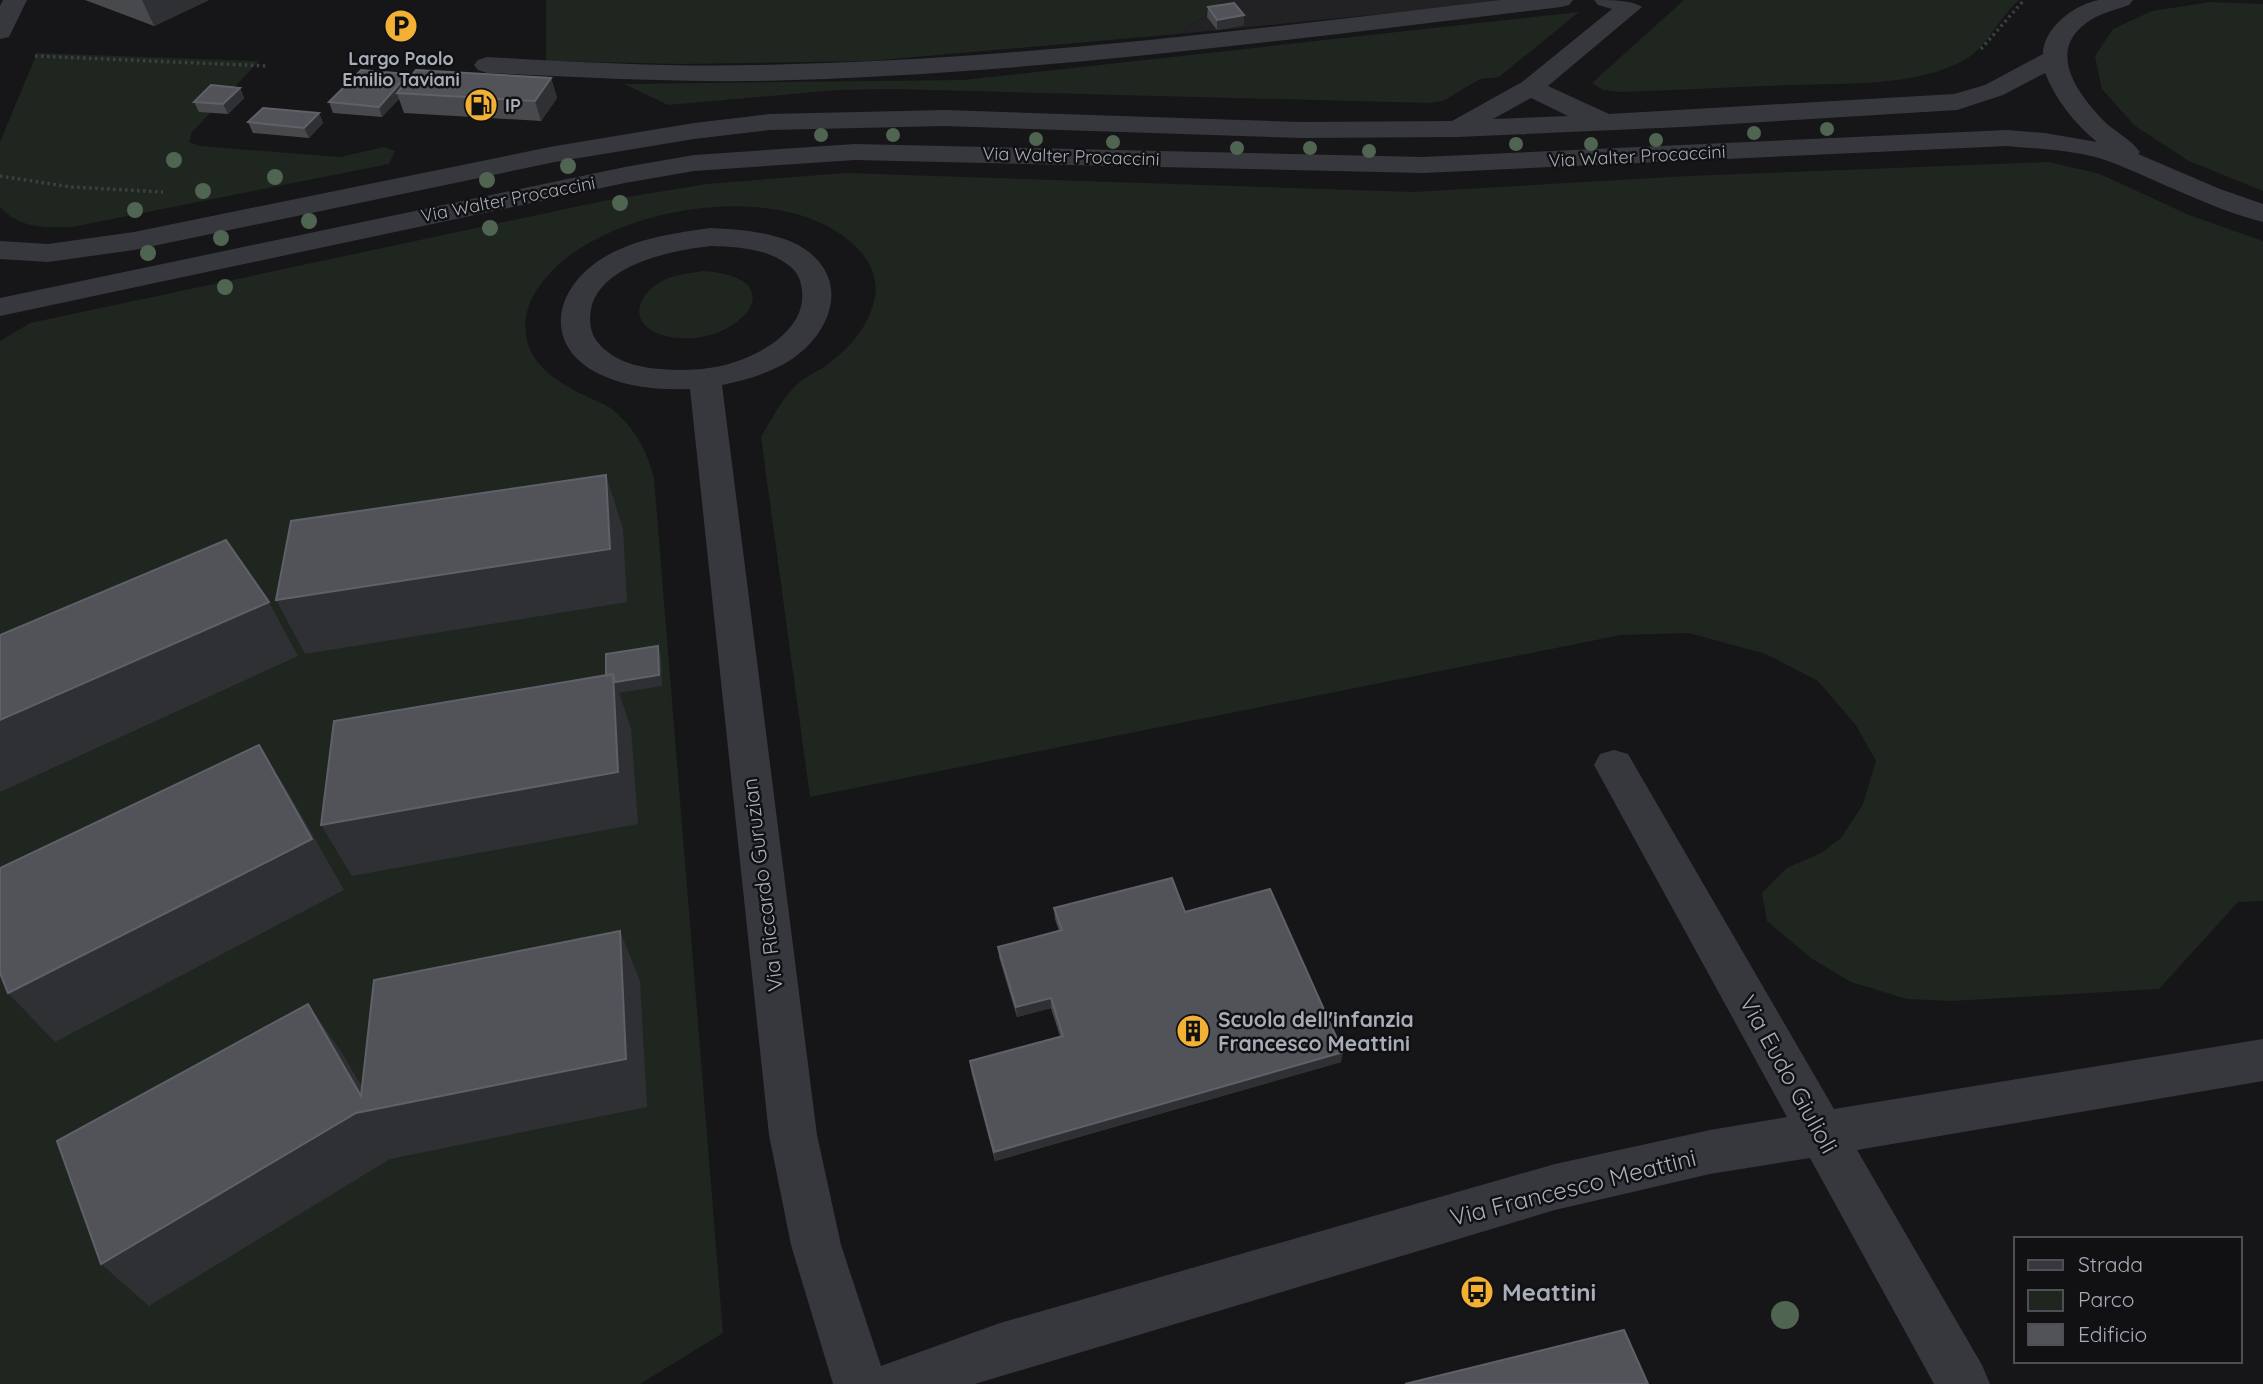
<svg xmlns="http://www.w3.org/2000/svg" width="2263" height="1384" viewBox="0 0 2263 1384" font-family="Quicksand,sans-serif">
  <rect width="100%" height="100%" fill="#161618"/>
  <path fill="#222225" d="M1227,0H1522L1178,34Z"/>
  <path fill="#1e261f" d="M546,0H1227L1178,34L869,61L682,64L546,61Z
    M1684,0H2019C1998,18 1989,45 1966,59C1918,87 1846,83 1792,85C1735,87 1678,90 1621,92L1603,90L1592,83Z
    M2210,2L2263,4V191L2189,161L2135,126L2102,89L2095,56L2113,29L2152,11Z
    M1579,12L1499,77L1480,79L1443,101L1429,103L891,89L837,90L668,105L624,84L963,80Z
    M37,53L259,61L192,132L189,142L200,146L340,157L384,147L395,151L389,164L72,227C44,228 19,228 0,207V142Z
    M2049,162L2100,174L2189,215L2263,241V901L2238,902L2159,989L1952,1001L1907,999L1851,982L1811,958L1767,921L1762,893L1787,868L1821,853L1841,838L1863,804L1876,761L1855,724L1818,681L1766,654L1689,633L1621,635L810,797L761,437C773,417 783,396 801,381C809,374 820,371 828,364C851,347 870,325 875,296C878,281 871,264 861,252C794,176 619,204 554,269C536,287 522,309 526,335C530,366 560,384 586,396C595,401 607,404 614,411C636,430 647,451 654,478L723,1333L640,1384H0V341L30,323L603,201L707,184L845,173L1414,192L1688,176Z
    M703,271C805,278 729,356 662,335C625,323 638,292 666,279C678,274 691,273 703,271Z"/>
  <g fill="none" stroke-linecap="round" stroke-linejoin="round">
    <path stroke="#3d3f44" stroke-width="3.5" stroke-dasharray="2.5 3.5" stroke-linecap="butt" d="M1981,49L2024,0
      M35,56L268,66
      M0,176L71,187L163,192"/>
    <path fill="#37383d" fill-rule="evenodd" d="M3,0H27L9,37L0,39V6Z
      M1501,0H1573L1569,5L1561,7C1294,39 1027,75 758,81C667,82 577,77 487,73L478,70L474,65L478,60L487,57C577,62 667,67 757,65C1006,61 1254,29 1501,0Z
      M1594,0C1608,0 1633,0 1642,7L1548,86L1609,114L1954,94L1985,85L2043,54C2043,28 2075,4 2099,0C2110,0 2122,0 2133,0L2129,5C2118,9 2105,12 2094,18C2042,48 2077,94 2107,124C2118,133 2131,140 2140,152L2138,154L2220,189L2263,204V222C2209,208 2160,181 2108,161C2077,150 2039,149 2007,146L1423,173L855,160L694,171L625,183L0,316V298L625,167L694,155L855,144L1423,157L2007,130L2045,133L2097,142C2074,123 2056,100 2045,73L2003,95L1957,110L1682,127L1457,137L1301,138L945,126L770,130L694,139L555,162L134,250L48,262L0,259V241L48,244L134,232L555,146L694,123L770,114L945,110L1301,122L1452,121L1522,82L1612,9L1598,5ZM1531,98L1568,116L1493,119Z
      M711,228C743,230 783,232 809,252C850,285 829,334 792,359C771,373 746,380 722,385L817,1135L841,1245L881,1366L1000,1323L1555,1164L1710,1130L1787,1117L1594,765L1600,754L1614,750L1628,754L1834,1109L2263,1039V1081L1857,1150L1982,1365L1990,1384H1934L1810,1158L1710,1174L1555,1210L975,1384H833L791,1245L769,1135L690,389C662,390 632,388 606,377C548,354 548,299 594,264C626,240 672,233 711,228ZM711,246C737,247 765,248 787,264C797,271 801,279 802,291C806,328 765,352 735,362C711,370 686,371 661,369C638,368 610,360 596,340C590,331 589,320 591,309C600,264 674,250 711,246Z"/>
  </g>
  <g fill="#506452">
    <circle cx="1827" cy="129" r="7"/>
    <circle cx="1754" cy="133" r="7"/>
    <circle cx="821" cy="135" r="7"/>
    <circle cx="893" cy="135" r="7"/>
    <circle cx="1036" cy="139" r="7"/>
    <circle cx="1656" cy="140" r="7"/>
    <circle cx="1113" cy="142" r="7"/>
    <circle cx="1516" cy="144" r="7"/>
    <circle cx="1591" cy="144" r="7"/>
    <circle cx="1237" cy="148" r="7"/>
    <circle cx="1310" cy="148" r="7"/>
    <circle cx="1369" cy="151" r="7"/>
    <circle cx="174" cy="160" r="8"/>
    <circle cx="568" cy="166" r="8"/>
    <circle cx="275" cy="177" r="8"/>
    <circle cx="487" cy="180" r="8"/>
    <circle cx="203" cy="191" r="8"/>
    <circle cx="620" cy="203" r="8"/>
    <circle cx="135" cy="210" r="8"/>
    <circle cx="309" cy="221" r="8"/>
    <circle cx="490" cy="228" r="8"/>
    <circle cx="221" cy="238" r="8"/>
    <circle cx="148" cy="253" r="8"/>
    <circle cx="225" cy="287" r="8"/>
    <circle cx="1785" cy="1315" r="14"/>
  </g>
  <path fill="#47494d" d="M85,0H209L154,26Z
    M1208,7L1244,15V25L1217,30L1207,17Z
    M410,78H551L557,98L541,121L404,113L399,99L382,117L333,113L329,102Z
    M240,88L244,98L228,114L199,112L194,102Z
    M319,113L323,123L309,138L253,133L248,122Z
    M1054,908L1185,912L1341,1062L995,1161L971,1071L970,1061L1060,1036L1051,1008L1017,1017L999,957L998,947L1059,931L1055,919Z"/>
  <path fill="#2f3033" d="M142,0H209L154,26Z
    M1244,15V25L1217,30V20Z
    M408,74L412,84L397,93L399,99L382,117L379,107Z
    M551,78L557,98L541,121L535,101Z
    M240,88L244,98L228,114L223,104Z
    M319,113L323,123L309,138L304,128Z
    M606,475L623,529L627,602L305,654L276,600Z
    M269,602L298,656L0,792V720Z
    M658,646L661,657L662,686L619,693L631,728L638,824L352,876L321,825L613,674Z
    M259,745L291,797L344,890L55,1042L8,993Z
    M620,931L640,981L647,1107L390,1159L149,1306L101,1264L361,1096L308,1004L342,1053L375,1109Z
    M1051,998V1008L1017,1017L1016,1007Z
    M1343,1052L1341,1062L995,1161L994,1152Z"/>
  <path fill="#525359" stroke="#5f6168" stroke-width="2" d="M1234,3L1244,15L1217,20L1208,7Z
    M361,70L408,74L379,107L329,102Z
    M416,70L551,78L535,101L397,93Z
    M211,85L240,88L223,104L194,102Z
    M263,108L319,113L304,128L248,122Z
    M606,475L610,549L276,600L291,521Z
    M226,540L269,602L0,720V635Z
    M658,646L659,675L615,682L613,674L606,676V654Z
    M613,674L618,772L321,825L334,721Z
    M259,745L312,839L8,993L0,973V868Z
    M1172,878L1185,912L1270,889L1343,1052L994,1152L970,1061L1063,1036L1051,998L1016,1007L998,947L1062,930L1054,908Z
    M620,931L626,1059L356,1113L101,1264L57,1141L308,1004L361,1096L374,980Z
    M1624,1330L1648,1384H1405Z"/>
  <defs>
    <symbol id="parking-disc" viewBox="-11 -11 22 22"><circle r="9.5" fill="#f2b134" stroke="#111113"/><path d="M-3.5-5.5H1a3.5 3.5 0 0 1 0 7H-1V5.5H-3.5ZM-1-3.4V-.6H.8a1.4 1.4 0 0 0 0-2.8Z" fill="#111"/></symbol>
    <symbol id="fuel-disc" viewBox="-11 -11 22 22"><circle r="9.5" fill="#f2b134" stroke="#111113"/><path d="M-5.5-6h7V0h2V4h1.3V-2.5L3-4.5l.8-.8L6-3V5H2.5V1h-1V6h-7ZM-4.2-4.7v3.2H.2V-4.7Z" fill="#111"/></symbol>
    <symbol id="building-disc" viewBox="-11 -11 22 22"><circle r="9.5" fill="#f2b134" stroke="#111113"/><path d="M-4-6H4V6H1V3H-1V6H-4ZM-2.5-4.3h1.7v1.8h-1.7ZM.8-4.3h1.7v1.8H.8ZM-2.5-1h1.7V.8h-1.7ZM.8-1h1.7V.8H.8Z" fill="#111"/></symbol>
    <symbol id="bus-disc" viewBox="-11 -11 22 22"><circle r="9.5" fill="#f2b134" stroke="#111113"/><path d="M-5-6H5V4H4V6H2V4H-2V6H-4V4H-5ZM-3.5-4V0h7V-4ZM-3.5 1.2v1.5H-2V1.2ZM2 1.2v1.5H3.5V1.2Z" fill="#111"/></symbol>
  </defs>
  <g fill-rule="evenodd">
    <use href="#parking-disc" x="382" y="7" width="38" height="38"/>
    <use href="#fuel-disc" x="462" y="86" width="38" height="38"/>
    <use href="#building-disc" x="1174" y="1012" width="38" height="38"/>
    <use href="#bus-disc" x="1458" y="1273" width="38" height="38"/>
  </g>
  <g text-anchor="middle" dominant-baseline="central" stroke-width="5" stroke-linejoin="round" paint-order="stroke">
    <g font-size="18" font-weight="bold" fill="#a8adb8" stroke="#111113">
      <text x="401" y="58">Largo Paolo<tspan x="401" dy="21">Emilio Taviani</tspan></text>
      <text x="505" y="105" text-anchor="start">IP</text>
    </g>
    <g font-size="18" fill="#a8adb8" stroke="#111113">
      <text transform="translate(1071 156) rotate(2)">Via Walter Procaccini</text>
      <text transform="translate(1637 156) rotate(-3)">Via Walter Procaccini</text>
      <text transform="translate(508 199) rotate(-11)">Via Walter Procaccini</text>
    </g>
    <g font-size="21" fill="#a8adb8" stroke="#111113">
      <text transform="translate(762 885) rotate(-97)">Via Riccardo Guruzian</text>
    </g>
    <g font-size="21" font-weight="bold" fill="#a8adb8" stroke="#111113" text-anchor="start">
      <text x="1218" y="1019">Scuola dell'infanzia<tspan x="1218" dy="24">Francesco Meattini</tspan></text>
    </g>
    <g font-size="24" fill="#a8adb8" stroke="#111113">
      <text transform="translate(1789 1074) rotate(61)">Via Eudo Giulioli</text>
      <text transform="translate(1573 1187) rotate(-14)">Via Francesco Meattini</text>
    </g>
    <g font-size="24" font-weight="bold" fill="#a8adb8" stroke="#111113" text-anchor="start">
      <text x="1502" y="1292">Meattini</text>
    </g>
  </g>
  <rect x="2014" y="1237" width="228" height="126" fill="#111113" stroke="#4d4f55" stroke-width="2"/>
  <rect x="2028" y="1260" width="35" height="10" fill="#37383d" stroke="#4d4f55" stroke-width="2"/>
  <text x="2078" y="1272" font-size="21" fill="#a8adb8">Strada</text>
  <rect x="2028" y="1290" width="35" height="21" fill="#1e261f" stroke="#4d4f55" stroke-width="2"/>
  <text x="2078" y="1307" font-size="21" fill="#a8adb8">Parco</text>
  <rect x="2028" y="1324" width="35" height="21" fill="#525359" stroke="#4d4f55" stroke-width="2"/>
  <text x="2078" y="1342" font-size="21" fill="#a8adb8">Edificio</text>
</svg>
